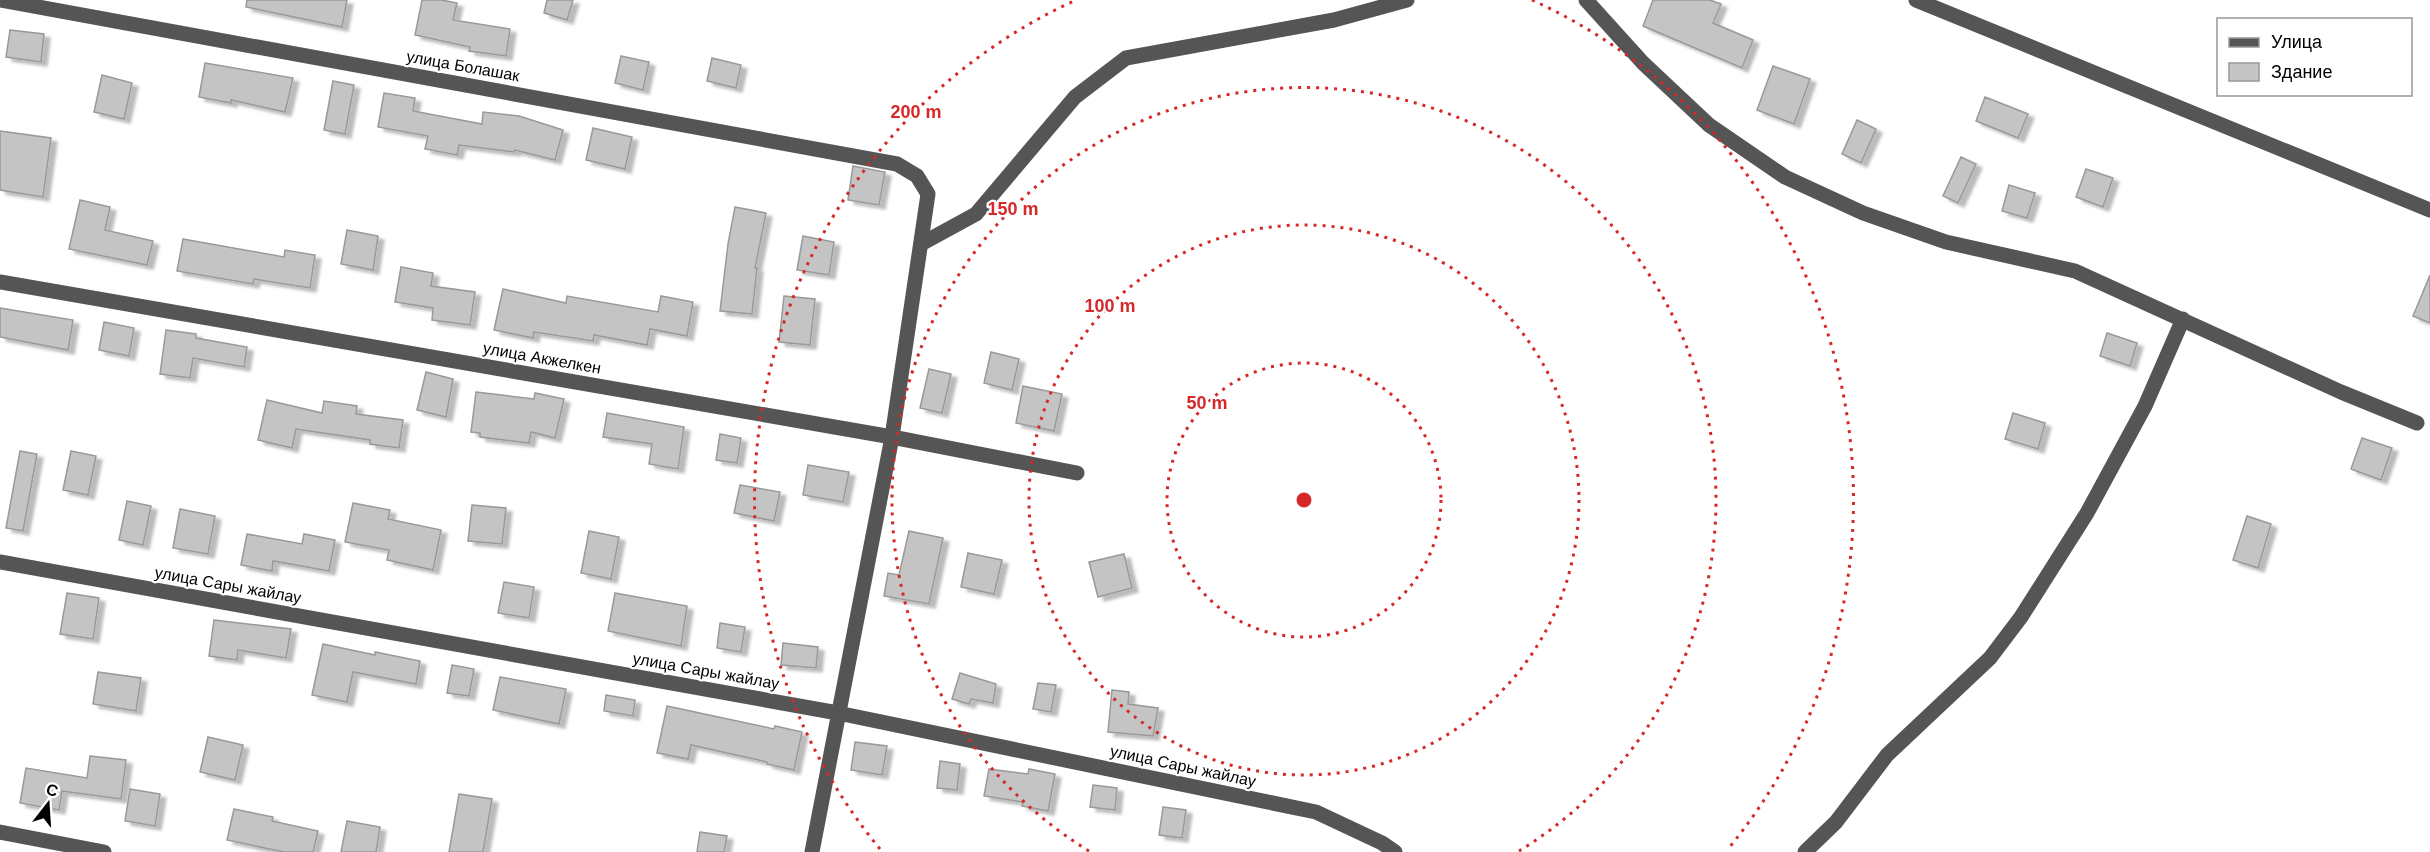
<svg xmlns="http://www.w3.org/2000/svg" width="2430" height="852" viewBox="0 0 2430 852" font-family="Helvetica,sans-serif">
  <defs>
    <filter id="shadow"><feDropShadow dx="6" dy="4" stdDeviation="1.5" flood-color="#0004"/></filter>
  </defs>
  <rect width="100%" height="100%" fill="#fff"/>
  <path fill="#c4c4c4" stroke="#999" stroke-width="1.5" filter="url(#shadow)" d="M247,0H347L342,27L246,7Z
    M422,0H442L457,3L453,20L510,29L506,56L469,51L470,47L415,35Z
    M547,0H573L567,20L544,13Z
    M1653,0H1710L1721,4L1713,23L1753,40L1742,68L1643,26Z
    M10,30L44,34L41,62L6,57Z
    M621,56L649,62L643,90L615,83Z
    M712,58L741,65L736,88L707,81Z
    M205,63L293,78L285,112L231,100V103L199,97Z
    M1773,66L1810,79L1794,124L1757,110Z
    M102,75L132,83L124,119L94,112Z
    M333,81L354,85L345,134L324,130Z
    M384,93L415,98L413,111L482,124L483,112L519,116L563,130L555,160L515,150L514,152L459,145L457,155L425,149L428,136L378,127Z
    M1985,97L2028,114L2018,138L1976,121Z
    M1857,120L1876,129L1861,163L1842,154Z
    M593,128L632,137L625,169L586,160Z
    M0,131L51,138L43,197L0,190Z
    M1961,157L1976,164L1958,203L1943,196Z
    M853,166L885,172L879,205L848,200Z
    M2086,169L2113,178L2103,207L2076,197Z
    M2009,185L2035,193L2027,218L2002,211Z
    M80,200L110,207L105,230L153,241L147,265L69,249Z
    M735,207L766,213L755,268H757L752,314L720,311L728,244Z
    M347,230L378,236L373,270L341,264Z
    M803,236L834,242L829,275L797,270Z
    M183,239L284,257L285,250L315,255L310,288L254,279L253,284L177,271Z
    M401,267L433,273L431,286L475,292L470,325L432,320L433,308L395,302Z
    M2430,275V323L2413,316Z
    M503,289L566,303L567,296L658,312L661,296L693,302L687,336L650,329L647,345L594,335L593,341L534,332L533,338L494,330Z
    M784,296L815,299L810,345L779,342Z
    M0,308L73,320L68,350L0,337Z
    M104,322L134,328L129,356L99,350Z
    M166,330L196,334V338L247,347L244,367L193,358L190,378L160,374Z
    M2107,333L2137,343L2130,366L2100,356Z
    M991,352L1019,359L1012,390L984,383Z
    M929,369L951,374L942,413L920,408Z
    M426,372L453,379L446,417L417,410Z
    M1023,386L1062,394L1054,431L1016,423Z
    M476,392L534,399L535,393L564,399L555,438L531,432L529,443L480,437V433L471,432Z
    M267,400L322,413L324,401L357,406L356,414L403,420L399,448L370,444V440L296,429L292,448L258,440Z
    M607,413L684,427L678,469L649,464L652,444L603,437Z
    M2013,413L2045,423L2038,449L2005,439Z
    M720,434L741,438L737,463L716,460Z
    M2362,438L2392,448L2381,480L2351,469Z
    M20,451L37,454L23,531L6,528Z
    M71,451L96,456L88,495L63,490Z
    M808,465L849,472L843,502L803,495Z
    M740,485L780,492L774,521L734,513Z
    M127,501L151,506L143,545L119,540Z
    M353,503L390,510L388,519L441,530L433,570L387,560L389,550L345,542Z
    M472,505L506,508L502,544L468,541Z
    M180,509L215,516L208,554L173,548Z
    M2247,516L2271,524L2258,568L2233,560Z
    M589,531L619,537L611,579L581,573Z
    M909,531L943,538L929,604L884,596L888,573L899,575Z
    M247,534L302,544L304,534L335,540L329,571L273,561L272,571L241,565Z
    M968,553L1002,560L994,594L961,587Z
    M1124,554L1132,588L1098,597L1089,562Z
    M504,582L534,587L529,618L498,613Z
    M67,593L99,598L93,639L60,634Z
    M615,593L687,606L681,646L608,631Z
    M214,620L291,629L286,658L238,650L237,660L209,656Z
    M720,623L745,627L741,652L717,648Z
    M783,643L818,647L816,668L781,665Z
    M323,644L375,655V652L420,661L416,684L353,672L347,702L312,695Z
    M452,665L474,669L469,696L447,693Z
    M98,672L141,678L136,711L93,704Z
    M960,673L996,684L993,703L971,699L969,704L952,699Z
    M500,677L566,689L559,724L493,710Z
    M1038,683L1056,685L1051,712L1033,709Z
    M1112,690L1129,692L1128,704L1158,708L1153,736L1108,732Z
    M606,695L635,700L633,716L604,711Z
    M667,706L774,729L775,726L802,732L794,770L767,764V762L691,745L688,759L657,753Z
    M208,737L243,745L235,780L200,772Z
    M855,742L887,746L882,775L851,770Z
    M90,756L126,760L121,799L62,791L59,810L20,803L26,768L87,778Z
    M940,761L960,764L957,790L937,788Z
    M989,769L1028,774L1029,769L1055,774L1048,811L1022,806L1023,802L984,796Z
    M1093,785L1117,788L1115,810L1090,807Z
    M130,789L160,794L155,826L125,821Z
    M459,794L492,799L483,852H449Z
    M1163,807L1186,810L1182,838L1159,835Z
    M234,809L273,817L272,821L318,831L313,852H284L227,840Z
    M347,821L380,827L376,852H341Z
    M700,832L727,836L724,852H697Z"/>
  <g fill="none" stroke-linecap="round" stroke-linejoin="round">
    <path stroke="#555" stroke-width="15" d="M0,0L897,164L917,176L928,194L892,437L812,852
      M1586,0L1643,63L1709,125L1785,177L1863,213L1946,242L2075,271L2341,392L2417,423
      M1916,0L2430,210
      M921,244L976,214L1075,97L1126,58L1334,20L1407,0
      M0,282L892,437L1077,473
      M0,562L838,713L1316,812L1382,843L1395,852
      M0,832L104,852
      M1805,852L1836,822L1887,755L1990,658L2021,617L2087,513L2145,406L2183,319"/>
  </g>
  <g fill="none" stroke="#d62828" stroke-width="3" stroke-dasharray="3 6">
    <circle cx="1304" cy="500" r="137"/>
    <circle cx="1304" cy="500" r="275"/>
    <path d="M1089 851A412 412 0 1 1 1519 851"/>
    <path d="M880 849A549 549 0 0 1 1076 0M1532 0A549 549 0 0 1 1728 849"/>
  </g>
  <g text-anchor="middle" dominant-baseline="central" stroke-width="4.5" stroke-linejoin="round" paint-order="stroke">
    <g font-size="16" fill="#000" stroke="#fff">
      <text transform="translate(463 66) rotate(10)">улица Болашак</text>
      <text transform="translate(542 358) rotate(10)">улица Акжелкен</text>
      <text transform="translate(228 585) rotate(10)">улица Сары жайлау</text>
      <text transform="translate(706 671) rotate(10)">улица Сары жайлау</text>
      <text transform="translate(1183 766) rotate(12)">улица Сары жайлау</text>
    </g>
  </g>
  <circle cx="1304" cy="500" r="9" fill="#d62828" stroke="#fff" stroke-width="3"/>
  <g font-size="18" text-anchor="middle" font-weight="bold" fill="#d62828" stroke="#fff" stroke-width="4.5" stroke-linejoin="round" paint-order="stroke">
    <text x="916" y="118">200 m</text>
    <text x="1013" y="215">150 m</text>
    <text x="1110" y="312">100 m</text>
    <text x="1207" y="409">50 m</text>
  </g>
  <rect x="2217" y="18" width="195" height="78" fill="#ffffff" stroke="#999999" stroke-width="1.5"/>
  <rect x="2229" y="38" width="30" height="9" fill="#555555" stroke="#999999" stroke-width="1.5"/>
  <text x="2271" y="48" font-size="18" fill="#000000">Улица</text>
  <rect x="2229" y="63" width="30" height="18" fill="#c4c4c4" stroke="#999999" stroke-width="1.5"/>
  <text x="2271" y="78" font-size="18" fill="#000000">Здание</text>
  <g transform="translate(48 804) rotate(17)" stroke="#ffffff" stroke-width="4.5" paint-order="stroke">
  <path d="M0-4.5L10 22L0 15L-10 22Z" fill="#000000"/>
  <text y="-9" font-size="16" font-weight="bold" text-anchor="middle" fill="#000000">С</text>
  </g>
</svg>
